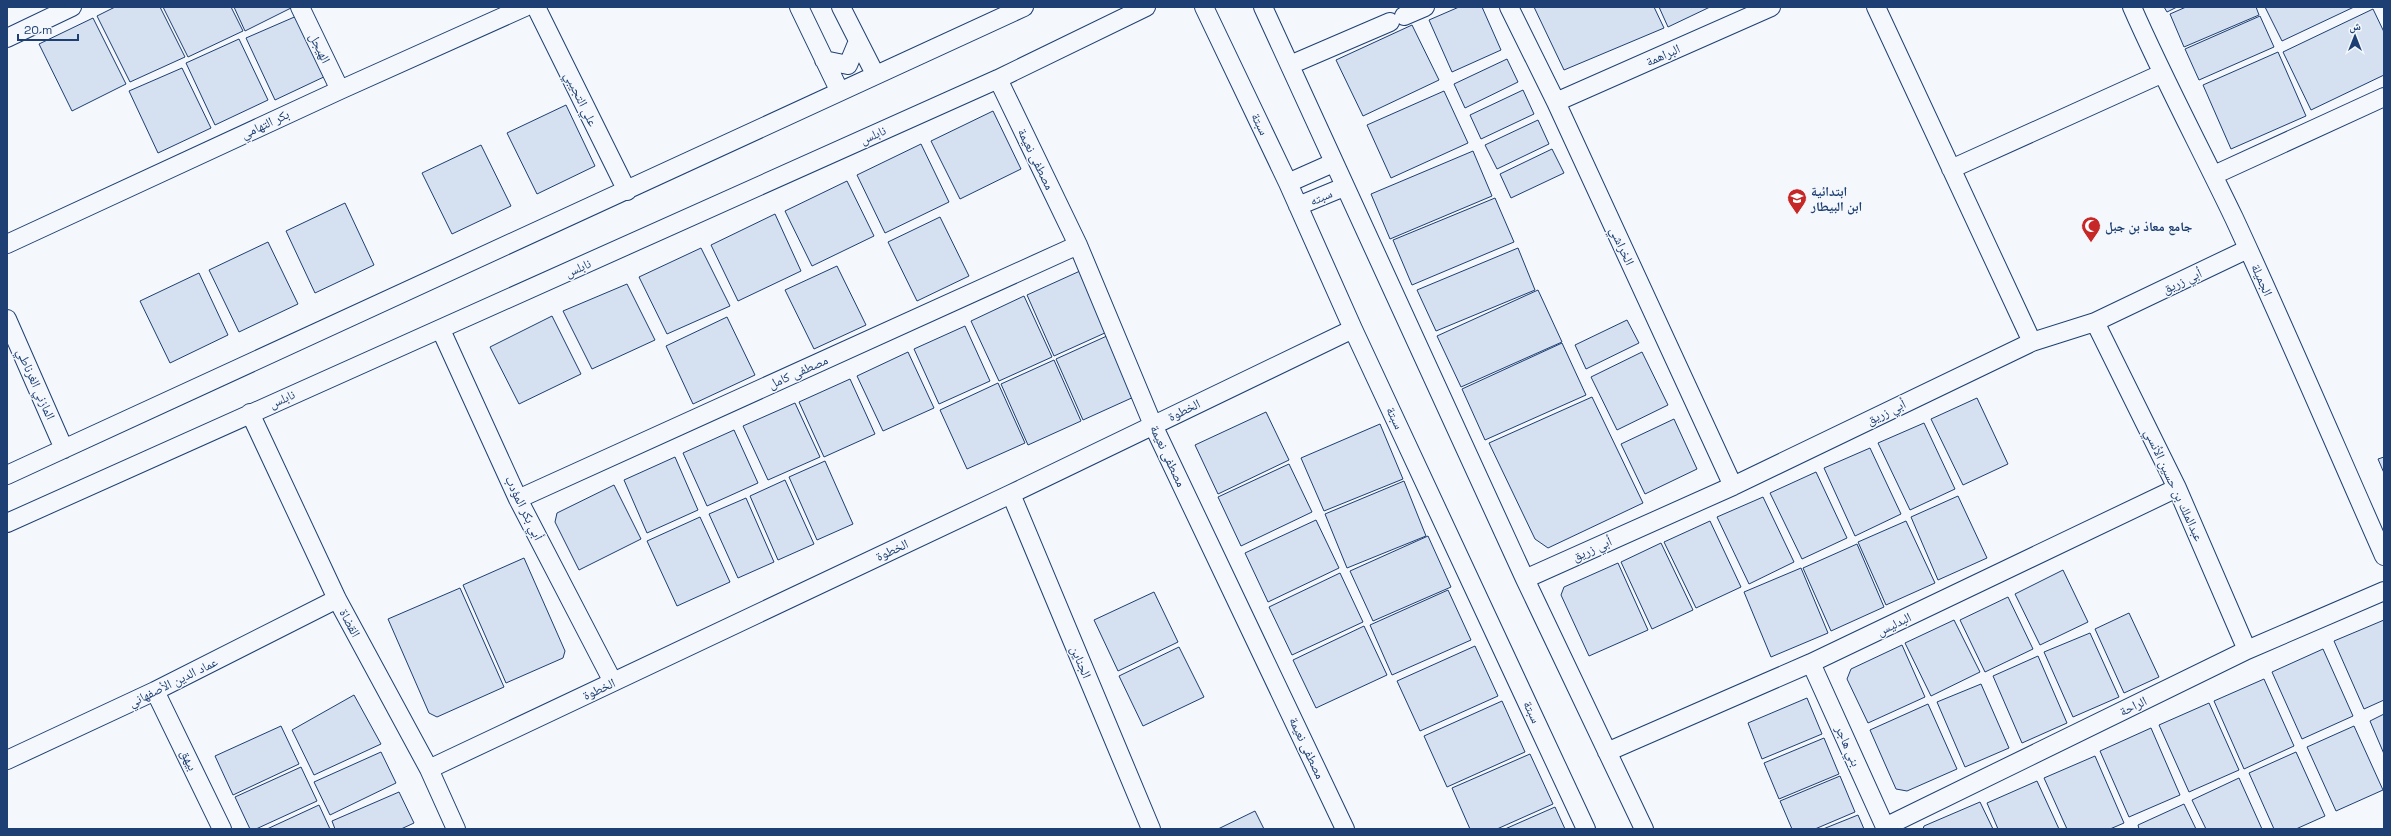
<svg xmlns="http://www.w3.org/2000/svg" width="2391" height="836" font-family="'Space Grotesk','Noto Naskh Arabic',sans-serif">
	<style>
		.building { fill: #d5e0f0; stroke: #1d3f73 }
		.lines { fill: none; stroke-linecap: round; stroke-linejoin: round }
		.street-casing { stroke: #1d3f73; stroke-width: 20 }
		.street { stroke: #f4f7fb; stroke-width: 18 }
		.labels { text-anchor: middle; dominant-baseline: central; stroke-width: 3; stroke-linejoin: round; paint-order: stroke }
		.street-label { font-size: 13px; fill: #1d3f73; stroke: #f4f7fb }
		.poi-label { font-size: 13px; font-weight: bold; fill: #1d3f73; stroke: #f4f7fb; text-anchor: start }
	</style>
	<rect width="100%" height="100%" fill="#f4f7fb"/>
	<path class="building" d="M 115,7 L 160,7 L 185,57 L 130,82 L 97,16 Z
		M 163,7 L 231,7 L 243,31 L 188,57 Z
		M 234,7 L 290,7 L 291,8 L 245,31 Z
		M 1459,7 L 1482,7 L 1501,50 L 1452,72 L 1429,20 Z
		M 1534,7 L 1654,7 L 1664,28 L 1564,70 Z
		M 1659,7 L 1710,7 L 1668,27 Z
		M 2164,7 L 2177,7 L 2167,12 Z
		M 2186,7 L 2256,7 L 2259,15 L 2184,47 L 2170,14 Z
		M 2265,7 L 2354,7 L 2282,41 Z
		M 2373,9 L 2384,32 L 2384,75 L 2311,110 L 2283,52 Z
		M 299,15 L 328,75 L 275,100 L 246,38 Z
		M 2260,16 L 2274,47 L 2199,80 L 2185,49 Z
		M 93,18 L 126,84 L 72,111 L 39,44 Z
		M 1412,25 L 1439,80 L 1363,116 L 1336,60 Z
		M 239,39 L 268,100 L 215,125 L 186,63 Z
		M 2278,52 L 2306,116 L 2231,149 L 2203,85 Z
		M 1507,59 L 1518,82 L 1465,108 L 1454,84 Z
		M 182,68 L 211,128 L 158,153 L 129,91 Z
		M 1523,90 L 1534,114 L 1481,139 L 1470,115 Z
		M 1444,91 L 1468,143 L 1391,178 L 1367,125 Z
		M 566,105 L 595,166 L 537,194 L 507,133 Z
		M 993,111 L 1021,169 L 960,199 L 931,141 Z
		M 1538,120 L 1549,144 L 1497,169 L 1485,145 Z
		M 921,144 L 949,202 L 885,233 L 857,175 Z
		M 481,145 L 511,206 L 452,234 L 422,173 Z
		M 1552,149 L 1564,173 L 1511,198 L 1500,174 Z
		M 1473,151 L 1492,196 L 1390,239 L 1371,194 Z
		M 847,181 L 874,236 L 812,266 L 785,211 Z
		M 1495,198 L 1514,242 L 1412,285 L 1393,240 Z
		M 345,203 L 374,265 L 315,293 L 286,231 Z
		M 775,214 L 801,271 L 738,301 L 711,245 Z
		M 940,217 L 969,276 L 917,301 L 888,242 Z
		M 268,242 L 298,304 L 239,332 L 209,270 Z
		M 701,248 L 730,306 L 667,334 L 639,277 Z
		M 1518,248 L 1535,290 L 1436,331 L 1417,290 Z
		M 837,266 L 866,325 L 814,349 L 785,290 Z
		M 1080,271 L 1107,332 L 1054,356 L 1027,295 Z
		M 199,273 L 228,335 L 170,363 L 140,301 Z
		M 627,284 L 655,340 L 592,369 L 563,311 Z
		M 1538,290 L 1562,342 L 1461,387 L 1437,336 Z
		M 1024,296 L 1052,357 L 999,381 L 971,321 Z
		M 552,316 L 581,374 L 519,404 L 490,347 Z
		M 727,317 L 755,375 L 693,404 L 666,346 Z
		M 1627,320 L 1639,343 L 1586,369 L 1575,345 Z
		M 965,326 L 990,381 L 939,404 L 914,349 Z
		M 1109,335 L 1136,396 L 1083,420 L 1056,359 Z
		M 1562,343 L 1586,395 L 1485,440 L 1462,389 Z
		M 908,352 L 934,408 L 883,431 L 857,376 Z
		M 1642,352 L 1668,405 L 1617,430 L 1591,377 Z
		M 1054,360 L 1081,421 L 1028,445 L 1001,384 Z
		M 850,379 L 875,434 L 824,457 L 799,402 Z
		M 998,383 L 1025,443 L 967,469 L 940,410 Z
		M 1592,397 L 1643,503 L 1548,548 L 1535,539 L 1489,443 Z
		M 1977,398 L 2008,464 L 1963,485 L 1931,419 Z
		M 795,403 L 820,457 L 768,480 L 743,426 Z
		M 1266,412 L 1289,460 L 1218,494 L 1195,445 Z
		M 1674,419 L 1697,469 L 1645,494 L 1621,444 Z
		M 1924,423 L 1955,489 L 1910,510 L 1878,443 Z
		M 1380,424 L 1403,479 L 1324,511 L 1301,458 Z
		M 734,430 L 758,483 L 707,506 L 683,453 Z
		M 1870,448 L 1901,514 L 1855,536 L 1824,468 Z
		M 675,457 L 698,510 L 647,533 L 624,480 Z
		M 2384,457 L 2384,473 L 2378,459 Z
		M 825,461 L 853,524 L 817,540 L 789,477 Z
		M 1289,464 L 1312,512 L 1241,546 L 1218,497 Z
		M 1816,472 L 1847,538 L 1802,559 L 1770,493 Z
		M 785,480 L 814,544 L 778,560 L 750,496 Z
		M 1404,481 L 1426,536 L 1347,568 L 1325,514 Z
		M 614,485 L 641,539 L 579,570 L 555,522 L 557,513 Z
		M 1958,496 L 1987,558 L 1938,580 L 1911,517 Z
		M 1763,497 L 1794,562 L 1749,584 L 1717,517 Z
		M 746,498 L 774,562 L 738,578 L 709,514 Z
		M 700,517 L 730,582 L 677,606 L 647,541 Z
		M 1316,520 L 1339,568 L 1268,602 L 1245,553 Z
		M 1710,521 L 1741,587 L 1696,608 L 1664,542 Z
		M 1906,521 L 1935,583 L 1886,605 L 1858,542 Z
		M 1428,536 L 1451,587 L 1373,621 L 1350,571 Z
		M 1661,543 L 1693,610 L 1652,629 L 1621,562 Z
		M 1857,544 L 1884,607 L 1831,631 L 1803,568 Z
		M 524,558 L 565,651 L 563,658 L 506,683 L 463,585 Z
		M 1618,563 L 1648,630 L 1589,656 L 1561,595 L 1564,587 Z
		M 1801,568 L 1828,633 L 1771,657 L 1744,592 Z
		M 2063,570 L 2088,622 L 2040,645 L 2015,594 Z
		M 1340,573 L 1363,622 L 1292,655 L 1269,607 Z
		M 460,588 L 504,687 L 437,717 L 429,713 L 388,619 Z
		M 1448,590 L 1471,640 L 1392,675 L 1370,625 Z
		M 1154,592 L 1178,642 L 1118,671 L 1094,620 Z
		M 2008,597 L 2033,649 L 1985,672 L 1960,620 Z
		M 2129,613 L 2159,677 L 2124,693 L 2095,629 Z
		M 1954,620 L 1980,672 L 1931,696 L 1905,643 Z
		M 2384,620 L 2384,700 L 2364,709 L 2334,641 Z
		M 1364,626 L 1387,675 L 1316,708 L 1293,660 Z
		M 2090,633 L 2119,697 L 2073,717 L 2044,652 Z
		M 1902,645 L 1925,697 L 1868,723 L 1847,679 L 1851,669 Z
		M 1475,646 L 1498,696 L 1420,731 L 1397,681 Z
		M 1179,647 L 1204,697 L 1143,726 L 1119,676 Z
		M 2323,649 L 2353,716 L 2302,739 L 2272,672 Z
		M 2038,656 L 2067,723 L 2022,743 L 1993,676 Z
		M 2264,679 L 2294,746 L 2244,769 L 2214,701 Z
		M 1981,684 L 2009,748 L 1965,767 L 1937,702 Z
		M 354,695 L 381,744 L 314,775 L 292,730 Z
		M 1807,698 L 1822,734 L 1762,759 L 1748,723 Z
		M 1502,701 L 1525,752 L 1447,787 L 1424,736 Z
		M 2209,703 L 2239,770 L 2189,792 L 2159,725 Z
		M 1928,704 L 1957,769 L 1907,791 L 1896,789 L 1870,730 Z
		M 2384,714 L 2384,754 L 2370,721 Z
		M 281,726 L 299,764 L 233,795 L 215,756 Z
		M 2354,726 L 2383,790 L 2336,811 L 2307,747 Z
		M 2151,728 L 2180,795 L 2129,817 L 2100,751 Z
		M 1824,738 L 1839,774 L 1779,799 L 1764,763 Z
		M 381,752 L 396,783 L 330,815 L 314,782 Z
		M 2296,752 L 2325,816 L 2296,829 L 2274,829 L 2249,773 Z
		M 1530,754 L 1553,804 L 1497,829 L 1470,829 L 1452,788 Z
		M 2095,756 L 2124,823 L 2110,829 L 2067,829 L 2044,778 Z
		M 301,767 L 317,801 L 256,829 L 250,829 L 235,797 Z
		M 1840,776 L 1855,812 L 1815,829 L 1792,829 L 1780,801 Z
		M 2239,778 L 2262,829 L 2206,829 L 2192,800 Z
		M 2037,781 L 2059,829 L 1998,829 L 1987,803 Z
		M 399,792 L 414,823 L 401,829 L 335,829 L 332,821 Z
		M 1980,802 L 1993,829 L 1923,829 L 1924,826 Z
		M 2184,804 L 2196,829 L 2139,829 L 2138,825 Z
		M 319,805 L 330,829 L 267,829 Z
		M 1555,807 L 1565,829 L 1505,829 Z
		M 1255,811 L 1264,829 L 1218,829 Z
		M 1858,815 L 1864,829 L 1823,829 Z"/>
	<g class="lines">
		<defs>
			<path id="street" d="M 300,7 L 340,90
				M 536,7 L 627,191
				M 799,7 L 839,90
				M 841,7 L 875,74
				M 1204,7 L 1288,183 L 1353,329 L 1586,829
				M 1263,7 L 1525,579 L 1644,829
				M 1509,7 L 1556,102 L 1733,486
				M 1876,7 L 2032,342
				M 2132,7 C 2163,78 2200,147 2234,218 C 2286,330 2334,443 2384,556
				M 1404,16 L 1425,7
				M 7,38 L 72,7
				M 824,60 L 848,65 L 858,41
				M 1290,65 L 1390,22
				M 998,79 L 1078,245 L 1153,425 L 1345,829
				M 1556,102 L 1771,7
				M 1951,169 L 2161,74
				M 2214,175 L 2384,97
				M 1288,183 L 1333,163
				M 1298,206 L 1344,187
				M 7,244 L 340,90 L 525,7
				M 7,319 L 64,449
				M 2095,322 L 2177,488 L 2247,650
				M 441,330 L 518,499 L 613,682
				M 250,413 L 337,599 L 429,769 L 456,829
				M 7,475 L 1024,7
				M 1011,494 L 1151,829
				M 518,499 L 1078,245
				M 7,523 L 998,79 L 1146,7
				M 1525,579 L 1733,486 L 2032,342 L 2095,322 L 2248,249
				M 1811,663 L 1886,829
				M 155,691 L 222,829
				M 1607,752 L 1811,663 L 2177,488
				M 7,760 L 155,691 L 337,599
				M 429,769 L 1011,494 L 1353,329
				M 1885,827 L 2247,650 L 2384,591"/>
		</defs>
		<use href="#street" class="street-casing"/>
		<use href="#street" class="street"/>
	</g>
	<defs>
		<symbol id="school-pin" viewBox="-11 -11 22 30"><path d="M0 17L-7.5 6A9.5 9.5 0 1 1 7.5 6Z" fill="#c62828" stroke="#f4f7fb"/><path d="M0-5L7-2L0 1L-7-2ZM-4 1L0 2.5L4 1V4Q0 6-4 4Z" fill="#fff"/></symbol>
		<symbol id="mosque-pin" viewBox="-11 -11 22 30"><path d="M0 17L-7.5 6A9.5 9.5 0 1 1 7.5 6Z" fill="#c62828" stroke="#f4f7fb"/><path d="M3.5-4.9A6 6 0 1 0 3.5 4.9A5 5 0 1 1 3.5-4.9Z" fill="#fff"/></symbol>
	</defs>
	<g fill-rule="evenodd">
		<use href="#school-pin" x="1786" y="187" width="22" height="30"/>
		<use href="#mosque-pin" x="2080" y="215" width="22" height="30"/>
	</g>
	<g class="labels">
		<g class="street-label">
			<text transform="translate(320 48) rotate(64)">الهيجل</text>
			<text transform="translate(1663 55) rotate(-24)">البراهمة</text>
			<text transform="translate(581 99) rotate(64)">علي التجيبي</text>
			<text transform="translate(265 124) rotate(-25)">بكر التهامي</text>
			<text transform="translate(1260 124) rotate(64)">سبتة</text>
			<text transform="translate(873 135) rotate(-24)">نابلس</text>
			<text transform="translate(1036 159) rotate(64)">مصطفى نعيمة</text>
			<text transform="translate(1321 197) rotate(-24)">سبته</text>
			<text transform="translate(1622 246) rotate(65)">الخراشي</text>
			<text transform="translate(578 268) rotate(-24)">نابلس</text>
			<text transform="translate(2262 280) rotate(66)">الجميلة</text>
			<text transform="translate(2182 281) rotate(-25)">أبي زريق</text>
			<text transform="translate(798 372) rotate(-24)">مصطفى كامل</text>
			<text transform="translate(36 384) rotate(66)">المازني الغرناطي</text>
			<text transform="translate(282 399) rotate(-24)">نابلس</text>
			<text transform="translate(1184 410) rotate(-26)">الخطوة</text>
			<text transform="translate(1886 412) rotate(-26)">أبي زريق</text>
			<text transform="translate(1395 418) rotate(65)">سبتة</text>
			<text transform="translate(1168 456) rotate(65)">مصطفى نعيمة</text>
			<text transform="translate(2174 485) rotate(65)">عبدالملك بن حسين الأنسي</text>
			<text transform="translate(524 508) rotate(64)">أبي بكر المؤدب</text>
			<text transform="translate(1592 549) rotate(-24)">أبي زريق</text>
			<text transform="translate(892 550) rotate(-25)">الخطوة</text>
			<text transform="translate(350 623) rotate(62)">القضاة</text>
			<text transform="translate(1894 624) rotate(-26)">البدليس</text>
			<text transform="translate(1081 662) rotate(67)">الجناين</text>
			<text transform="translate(173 682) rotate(-26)">عماد الدين الأصفهاني</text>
			<text transform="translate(599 689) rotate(-25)">الخطوة</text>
			<text transform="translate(2133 706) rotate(-26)">الراحة</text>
			<text transform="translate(1532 712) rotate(65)">سبتة</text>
			<text transform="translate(1848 746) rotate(66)">بني هاجر</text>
			<text transform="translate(1307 748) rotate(65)">مصطفى نعيمة</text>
			<text transform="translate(189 760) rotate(64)">بيهق</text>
		</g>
		<g class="poi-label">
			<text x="1811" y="191">ابتدائية<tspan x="1811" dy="15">ابن البيطار</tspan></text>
			<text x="2105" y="226">جامع معاذ بن جبل</text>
		</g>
	</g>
	<rect width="2391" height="836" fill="none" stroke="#1d3f73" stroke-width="16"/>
	<g transform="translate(2355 36)" stroke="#f4f7fb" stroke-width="3" paint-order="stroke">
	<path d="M0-3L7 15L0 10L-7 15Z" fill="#1d3f73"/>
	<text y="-6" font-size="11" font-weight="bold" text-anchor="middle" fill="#1d3f73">ش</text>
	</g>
	<path d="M18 34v6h60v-6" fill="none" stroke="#1d3f73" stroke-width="2"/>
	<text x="24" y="34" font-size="12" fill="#1d3f73" stroke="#f4f7fb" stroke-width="3" paint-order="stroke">20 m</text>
</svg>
